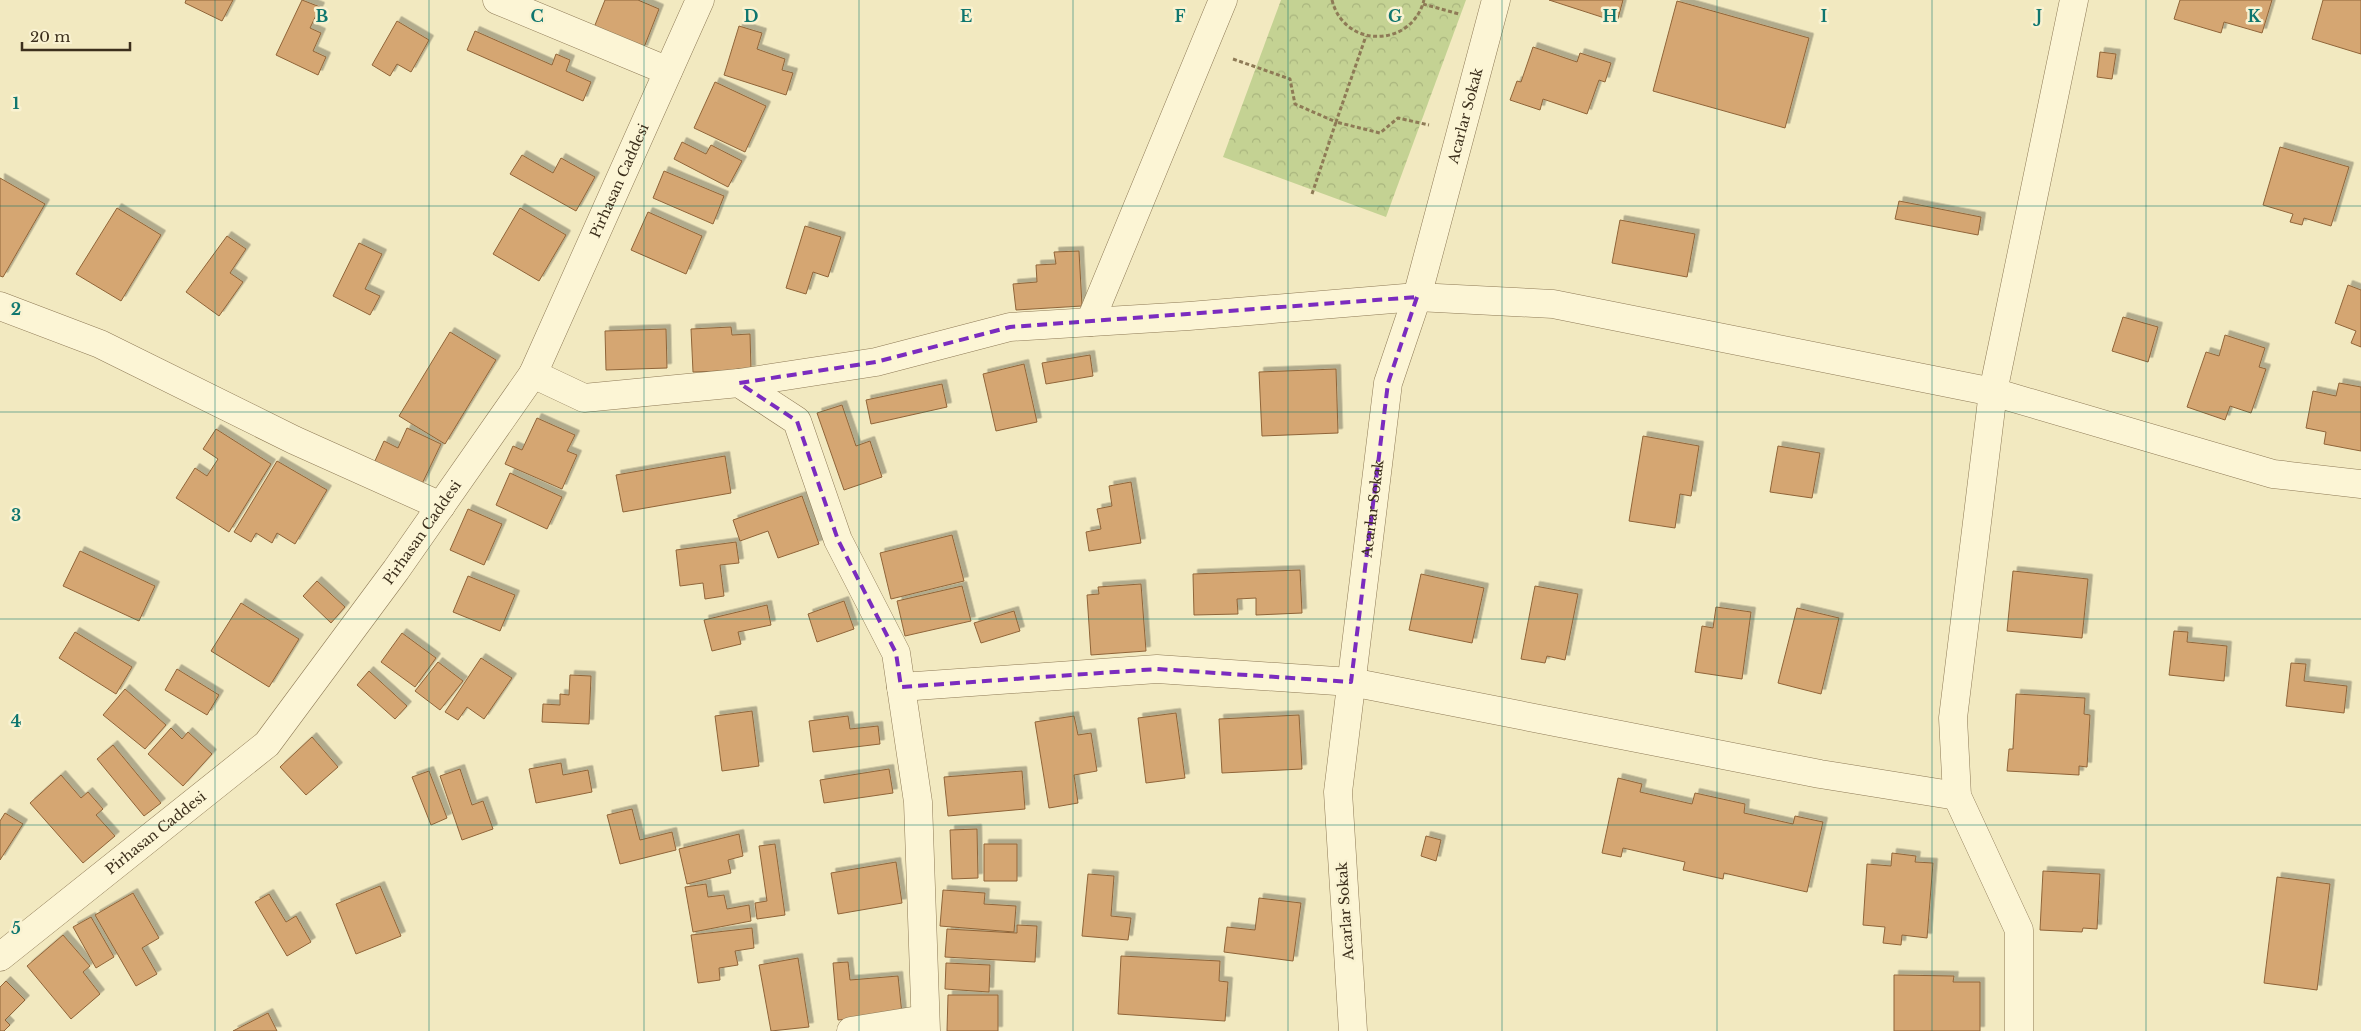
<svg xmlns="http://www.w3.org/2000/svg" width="2361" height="1031" font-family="'Libre Baskerville',serif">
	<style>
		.park { fill: url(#park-crowns) }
		.building { fill: #d5a672; stroke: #906539; filter: url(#shadow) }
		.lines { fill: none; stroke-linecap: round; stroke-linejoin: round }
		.minor-casing { stroke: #8e7a56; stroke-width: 29 }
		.tertiary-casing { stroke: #8e7a56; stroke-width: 29 }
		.path { stroke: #8e7a56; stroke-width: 3; stroke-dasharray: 4 2.5; stroke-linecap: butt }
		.minor { stroke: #fcf5d5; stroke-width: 28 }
		.tertiary { stroke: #fcf5d5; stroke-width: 28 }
		.marked { fill: none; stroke: #7b2cbf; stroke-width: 4; stroke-dasharray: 10 6; stroke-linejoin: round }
		.grid { fill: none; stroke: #0f766e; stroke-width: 1; stroke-opacity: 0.55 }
		.labels { text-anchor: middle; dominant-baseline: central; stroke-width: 5; stroke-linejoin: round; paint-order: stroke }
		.street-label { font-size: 14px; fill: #3c2f1c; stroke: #f9f2d1 }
		.grid-label { font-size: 16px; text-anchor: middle; font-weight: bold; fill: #0f766e; stroke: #f9f2d1; stroke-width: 5; stroke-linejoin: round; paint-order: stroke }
	</style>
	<defs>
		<pattern id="park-crowns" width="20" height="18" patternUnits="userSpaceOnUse" patternTransform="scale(1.25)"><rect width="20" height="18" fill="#c4d293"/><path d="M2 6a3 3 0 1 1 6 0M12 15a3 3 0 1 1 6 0" fill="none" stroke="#a9b57e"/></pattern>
		<filter id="shadow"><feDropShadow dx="4.5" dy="-4.5" stdDeviation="0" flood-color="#0004"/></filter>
	</defs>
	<rect width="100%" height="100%" fill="#f2e9c0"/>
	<path class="park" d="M 1281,0 L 1466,0 L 1386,217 L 1223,157 Z"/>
	<path class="building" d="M 186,0 L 233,0 L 222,21 L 185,3 Z
		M 302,0 L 320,7 L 310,28 L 321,33 L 313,51 L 326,57 L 318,75 L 276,55 Z
		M 605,0 L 638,0 L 659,9 L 643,50 L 593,30 Z
		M 1549,0 L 1623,0 L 1617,22 Z
		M 2180,0 L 2272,0 L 2262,33 L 2224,22 L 2221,33 L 2174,19 Z
		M 2323,0 L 2361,0 L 2361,54 L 2312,39 Z
		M 1677,1 L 1809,38 L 1785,128 L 1653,91 Z
		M 397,21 L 429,40 L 411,72 L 397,64 L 390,76 L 372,65 Z
		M 739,26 L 762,33 L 757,49 L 785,59 L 782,70 L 793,73 L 786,95 L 724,75 Z
		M 475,31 L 552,65 L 556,54 L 570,60 L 566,71 L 591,82 L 583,101 L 467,50 Z
		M 1533,47 L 1577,62 L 1580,53 L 1611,63 L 1605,82 L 1599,80 L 1587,114 L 1543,99 L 1540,110 L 1510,100 L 1517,81 L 1521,82 Z
		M 2100,52 L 2116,54 L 2112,79 L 2097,77 Z
		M 715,82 L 766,106 L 745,152 L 694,128 Z
		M 682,142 L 706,154 L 711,145 L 742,161 L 728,187 L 674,159 Z
		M 2280,147 L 2349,167 L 2331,226 L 2304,218 L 2302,225 L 2290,222 L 2293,214 L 2263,205 Z
		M 522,155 L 553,173 L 561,158 L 595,177 L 576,211 L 510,174 Z
		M 664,171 L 724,196 L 713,224 L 653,198 Z
		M 0,178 L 45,204 L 3,277 L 0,276 Z
		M 1899,201 L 1981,217 L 1978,235 L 1895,219 Z
		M 117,208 L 161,235 L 121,301 L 76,274 Z
		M 520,208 L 566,235 L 539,281 L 493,254 Z
		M 648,212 L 702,236 L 686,274 L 631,250 Z
		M 1620,220 L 1695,234 L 1687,277 L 1612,263 Z
		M 805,226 L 841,237 L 828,277 L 813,272 L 806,294 L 786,288 Z
		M 227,236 L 246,249 L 230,273 L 243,282 L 219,316 L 186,292 Z
		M 359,243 L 382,254 L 365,289 L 380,296 L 370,315 L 333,296 Z
		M 1079,251 L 1082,306 L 1016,310 L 1013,284 L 1037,282 L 1036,265 L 1056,264 L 1054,252 Z
		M 2348,285 L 2361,290 L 2361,347 L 2351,343 L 2356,331 L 2335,323 Z
		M 2123,317 L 2158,327 L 2148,362 L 2112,351 Z
		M 731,327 L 732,335 L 750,334 L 751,370 L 693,372 L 691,329 Z
		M 666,329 L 667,368 L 606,370 L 605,331 Z
		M 450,332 L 496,360 L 445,444 L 399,416 Z
		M 2225,335 L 2265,348 L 2259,367 L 2266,369 L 2251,413 L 2230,406 L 2225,420 L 2187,407 L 2206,352 L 2219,356 Z
		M 1090,355 L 1093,376 L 1046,384 L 1042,363 Z
		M 1024,364 L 1037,422 L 996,431 L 983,374 Z
		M 1336,369 L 1338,433 L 1262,436 L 1259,372 Z
		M 2339,383 L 2361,387 L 2361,451 L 2324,444 L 2326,432 L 2306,428 L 2313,391 L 2336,396 Z
		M 942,384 L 947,407 L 871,424 L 866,400 Z
		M 842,405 L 856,446 L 870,441 L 882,477 L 844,490 L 817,413 Z
		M 537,418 L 575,435 L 567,451 L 577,455 L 562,489 L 505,464 L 513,446 L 522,450 Z
		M 407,428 L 441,444 L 421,486 L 374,463 L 384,441 L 398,448 Z
		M 216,429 L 271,464 L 229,532 L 176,498 L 195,468 L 207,476 L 218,459 L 203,449 Z
		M 1643,436 L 1699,446 L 1691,496 L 1680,494 L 1675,528 L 1629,521 Z
		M 1778,446 L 1820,453 L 1812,498 L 1770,492 Z
		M 725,456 L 731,493 L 623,512 L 616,475 Z
		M 277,461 L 327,490 L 295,544 L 277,533 L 272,543 L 256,533 L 251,542 L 234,532 Z
		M 510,473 L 562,497 L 547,529 L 496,505 Z
		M 1131,482 L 1141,543 L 1089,551 L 1086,532 L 1101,529 L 1097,509 L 1112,506 L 1109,486 Z
		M 802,496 L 819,544 L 778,558 L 768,531 L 740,541 L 733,520 Z
		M 468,509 L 502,524 L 484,565 L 450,550 Z
		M 952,535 L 964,581 L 891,599 L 880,553 Z
		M 736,542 L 739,563 L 720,565 L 724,596 L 705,599 L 703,583 L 680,586 L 676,550 Z
		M 80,551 L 155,586 L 139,621 L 63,586 Z
		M 1300,570 L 1302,613 L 1256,615 L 1256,598 L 1237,599 L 1238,614 L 1194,615 L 1193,574 Z
		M 2013,571 L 2088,579 L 2082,638 L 2007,631 Z
		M 1421,574 L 1484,588 L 1472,643 L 1409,630 Z
		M 468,576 L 515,595 L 500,631 L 453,612 Z
		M 317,581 L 345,607 L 331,623 L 303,596 Z
		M 1141,584 L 1146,651 L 1091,655 L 1087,595 L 1099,594 L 1098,587 Z
		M 962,586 L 971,621 L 905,636 L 897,601 Z
		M 1535,586 L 1578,594 L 1565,660 L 1547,656 L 1545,663 L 1521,659 Z
		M 844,601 L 854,629 L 817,642 L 808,614 Z
		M 241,603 L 299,639 L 269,687 L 211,651 Z
		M 767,605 L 771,625 L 738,632 L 741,644 L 712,651 L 704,620 Z
		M 1716,607 L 1751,612 L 1742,679 L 1695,672 L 1702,626 L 1713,628 Z
		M 1797,608 L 1839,618 L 1821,694 L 1778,683 Z
		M 1014,611 L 1020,631 L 981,643 L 974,623 Z
		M 2174,631 L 2188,632 L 2187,642 L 2227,646 L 2224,681 L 2169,675 Z
		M 75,632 L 132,667 L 116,694 L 59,658 Z
		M 402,633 L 436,658 L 415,687 L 381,662 Z
		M 481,658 L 512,678 L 484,719 L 467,707 L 458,720 L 445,712 Z
		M 438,662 L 463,681 L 440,710 L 415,691 Z
		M 2291,663 L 2306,664 L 2304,681 L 2347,686 L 2344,713 L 2286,706 Z
		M 177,669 L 219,695 L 207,715 L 165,690 Z
		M 369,671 L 407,706 L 395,719 L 357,685 Z
		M 570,675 L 591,676 L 589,724 L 542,722 L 543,704 L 560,705 L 560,694 L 569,695 Z
		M 125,689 L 166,725 L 145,749 L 103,715 Z
		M 2016,694 L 2085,698 L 2084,714 L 2090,715 L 2087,767 L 2079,766 L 2079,775 L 2007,771 L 2009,749 L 2013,749 Z
		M 752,711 L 759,766 L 722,771 L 715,716 Z
		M 1176,713 L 1185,778 L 1146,783 L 1138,718 Z
		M 1299,715 L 1302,769 L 1222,773 L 1219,719 Z
		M 848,716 L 850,729 L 878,726 L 880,744 L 813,752 L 809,721 Z
		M 1074,716 L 1078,735 L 1091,733 L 1097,771 L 1074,775 L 1078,803 L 1049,808 L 1035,722 Z
		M 171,728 L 182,739 L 188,732 L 212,754 L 183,786 L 148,754 Z
		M 312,737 L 338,767 L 306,795 L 280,767 Z
		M 113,745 L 161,803 L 144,816 L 97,759 Z
		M 561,763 L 563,775 L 588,770 L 592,792 L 536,803 L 529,769 Z
		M 460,769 L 472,805 L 483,801 L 493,829 L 462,840 L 440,776 Z
		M 889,769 L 893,793 L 824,803 L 820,780 Z
		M 429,771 L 447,818 L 431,825 L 412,777 Z
		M 1022,771 L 1025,809 L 948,816 L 944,777 Z
		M 61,775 L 81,798 L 88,792 L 103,809 L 96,815 L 115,836 L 83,863 L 30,803 Z
		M 1618,778 L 1642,784 L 1640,792 L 1692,804 L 1695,793 L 1745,804 L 1744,813 L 1793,824 L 1795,816 L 1823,822 L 1807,892 L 1724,873 L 1723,879 L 1683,870 L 1685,862 L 1623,848 L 1621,857 L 1602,853 Z
		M 632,809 L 640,840 L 672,832 L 676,850 L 620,864 L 607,815 Z
		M 5,813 L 23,824 L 0,860 L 0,821 Z
		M 977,829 L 978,878 L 952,879 L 950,830 Z
		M 739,834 L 743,856 L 728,860 L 731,873 L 687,884 L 679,849 Z
		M 1426,836 L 1441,840 L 1436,861 L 1421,856 Z
		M 775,844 L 785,915 L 757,919 L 755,903 L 767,901 L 759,846 Z
		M 984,844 L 1017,844 L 1017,881 L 984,881 Z
		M 1892,853 L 1916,856 L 1915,862 L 1933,863 L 1927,938 L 1902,935 L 1901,945 L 1883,943 L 1885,927 L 1863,925 L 1867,864 L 1891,866 Z
		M 896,862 L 902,903 L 838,914 L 831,873 Z
		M 2043,871 L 2100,874 L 2097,929 L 2083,928 L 2082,932 L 2040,930 Z
		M 1088,874 L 1114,876 L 1111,916 L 1131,918 L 1128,940 L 1082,936 Z
		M 2277,877 L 2330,884 L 2317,990 L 2264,983 Z
		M 706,884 L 708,897 L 724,895 L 727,909 L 749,905 L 751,921 L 693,932 L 685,887 Z
		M 380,886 L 401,936 L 356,954 L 336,904 Z
		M 943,890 L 985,893 L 984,904 L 1016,906 L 1014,932 L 940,926 Z
		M 133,893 L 159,938 L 142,948 L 157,974 L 136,986 L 95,915 Z
		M 269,894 L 286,922 L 296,916 L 311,942 L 287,956 L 255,902 Z
		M 1259,898 L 1301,903 L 1293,961 L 1224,952 L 1227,927 L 1255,930 Z
		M 91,917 L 114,957 L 96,968 L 73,927 Z
		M 1017,925 L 1037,926 L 1035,962 L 945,957 L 947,929 L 1017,933 Z
		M 752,928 L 754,948 L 735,951 L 738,965 L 719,968 L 720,980 L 698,983 L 691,935 Z
		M 63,935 L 90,966 L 83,972 L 100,994 L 71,1019 L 27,966 Z
		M 1121,956 L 1220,961 L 1219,981 L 1228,982 L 1225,1021 L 1118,1014 Z
		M 798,958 L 809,1027 L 771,1031 L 759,965 Z
		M 848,962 L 850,980 L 898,976 L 902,1014 L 838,1020 L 833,963 Z
		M 946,963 L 990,965 L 989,992 L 945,989 Z
		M 1894,975 L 1954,976 L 1953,982 L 1980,982 L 1980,1031 L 1894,1031 Z
		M 6,981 L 25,1000 L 5,1020 L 10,1025 L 4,1031 L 0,1031 L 0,987 Z
		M 948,995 L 998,995 L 998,1031 L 947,1031 Z
		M 268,1013 L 277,1031 L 233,1031 Z"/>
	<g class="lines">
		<defs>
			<g id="minor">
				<path d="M 497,0 L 668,71"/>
				<path d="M 0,306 L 100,344 L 294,440 L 441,506"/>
				<path d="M 1090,322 L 1223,0"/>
				<path d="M 533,374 L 584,398 L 739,383 L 797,421 L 838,540 L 896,653 L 918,802 L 926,1031"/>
				<path d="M 739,383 L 876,362 L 1010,327 L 1189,316 L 1417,297 L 1553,304 L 1993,392 L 2273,474 L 2361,484"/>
				<path d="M 901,687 L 1157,669 L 1351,682 L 1820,774 L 1957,796"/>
				<path d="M 851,1031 L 925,1019"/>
				<path id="s1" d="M 1353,1031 L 1338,792 L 1388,383 L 1417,297 L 1496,0"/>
				<path d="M 2019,1031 L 2019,930 L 1957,796 L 1953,718 L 1993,392 L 2074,0"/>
			</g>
			<g id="tertiary">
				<path id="s2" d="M 0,957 L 267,744 L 396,570 L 533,374 L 700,0"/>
			</g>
		</defs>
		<use href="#minor" class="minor-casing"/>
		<use href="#tertiary" class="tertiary-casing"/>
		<path class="path" d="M 1332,0 C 1344,49 1412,48 1424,0
			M 1423,4 L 1459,14
			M 1233,59 L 1290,79 L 1295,104 L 1336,122 L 1366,36
			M 1312,194 L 1336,122 L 1380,133 L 1398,118 L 1429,125"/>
		<use href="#minor" class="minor"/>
		<use href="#tertiary" class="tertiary"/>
	</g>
	<path class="marked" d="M 1417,297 L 1388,383 L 1351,682 L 1157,669 L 901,687 L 896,653 L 838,540 L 797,421 L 739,383 L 876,362 L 1010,327 Z"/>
	<path class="grid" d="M 215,0 L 215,1031M 429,0 L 429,1031M 644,0 L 644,1031M 859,0 L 859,1031M 1073,0 L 1073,1031M 1288,0 L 1288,1031M 1502,0 L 1502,1031M 1717,0 L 1717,1031M 1932,0 L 1932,1031M 2146,0 L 2146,1031M 0,206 L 2361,206M 0,412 L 2361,412M 0,619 L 2361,619M 0,825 L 2361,825"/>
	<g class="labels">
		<g class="street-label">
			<text stroke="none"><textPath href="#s1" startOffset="930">Acarlar Sokak</textPath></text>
			<text stroke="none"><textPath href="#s2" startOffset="1009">Pirhasan Caddesi</textPath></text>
			<text stroke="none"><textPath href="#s1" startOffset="525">Acarlar Sokak</textPath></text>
			<text stroke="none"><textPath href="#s2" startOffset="604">Pirhasan Caddesi</textPath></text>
			<text stroke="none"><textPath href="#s2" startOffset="199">Pirhasan Caddesi</textPath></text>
			<text transform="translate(1345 911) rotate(-94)">Acarlar Sokak</text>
		</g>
	</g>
	<g class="grid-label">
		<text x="322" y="22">B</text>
		<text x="537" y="22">C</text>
		<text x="751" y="22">D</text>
		<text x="966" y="22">E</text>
		<text x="1180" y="22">F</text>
		<text x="1395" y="22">G</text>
		<text x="1610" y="22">H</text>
		<text x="1824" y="22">I</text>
		<text x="2039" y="22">J</text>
		<text x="2254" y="22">K</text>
		<text x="16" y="109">1</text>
		<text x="16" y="315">2</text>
		<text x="16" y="521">3</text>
		<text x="16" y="727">4</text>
		<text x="16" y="934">5</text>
	</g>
	<path d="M22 42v8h108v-8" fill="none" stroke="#3c2f1c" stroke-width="2.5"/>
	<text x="30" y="42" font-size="15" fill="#3c2f1c" stroke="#f9f2d1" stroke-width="4" paint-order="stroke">20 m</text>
</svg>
